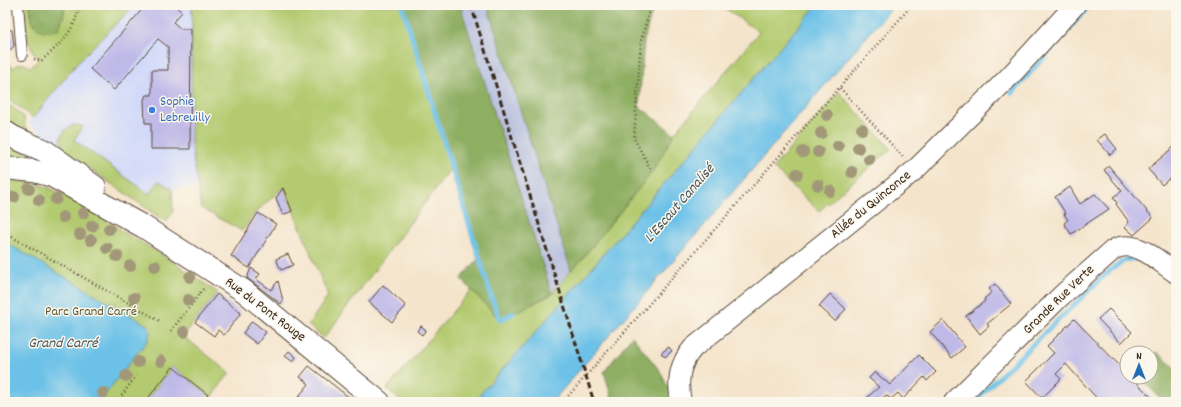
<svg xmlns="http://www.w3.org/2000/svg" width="1181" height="407" font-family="Dekko,sans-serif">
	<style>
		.built { fill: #d1d9f9 }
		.industrial { fill: #bbc3de }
		.green { fill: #b3ca6f; stroke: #777a46 }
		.forest { fill: #8eae62; stroke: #646c40 }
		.water { fill: #6cc1e8; stroke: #547683 }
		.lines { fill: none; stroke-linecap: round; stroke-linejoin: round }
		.stream { stroke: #6cc1e8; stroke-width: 5 }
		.building { fill: #bfb9e8 }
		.lane-casing { stroke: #574638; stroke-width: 12 }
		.street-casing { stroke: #574638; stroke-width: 22 }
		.secondary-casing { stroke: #574638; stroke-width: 24 }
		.path { stroke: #574638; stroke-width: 2.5; stroke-dasharray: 1 3; stroke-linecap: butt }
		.lane { stroke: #fff; stroke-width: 10 }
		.street { stroke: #fff; stroke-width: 20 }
		.secondary { stroke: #fff; stroke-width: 22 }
		.rail { stroke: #3b2a1e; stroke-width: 3; stroke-dasharray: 6 3; stroke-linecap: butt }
		.tree { fill: #a29879 }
		.shop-dot { fill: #3f7fe0; stroke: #fbf7ec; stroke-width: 1.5 }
		.labels { text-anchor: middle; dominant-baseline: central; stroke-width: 3; stroke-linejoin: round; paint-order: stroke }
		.shop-label { font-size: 14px; fill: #366cbe; stroke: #fbf7ec; text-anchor: start }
		.street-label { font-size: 14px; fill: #3b2a1e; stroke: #fbf7ec }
		.park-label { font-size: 14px; fill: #5f5a36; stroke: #fbf7ec }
		.water-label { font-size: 15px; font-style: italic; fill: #4a575b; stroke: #fbf7ec }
	</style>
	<rect width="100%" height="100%" fill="#fbf7ec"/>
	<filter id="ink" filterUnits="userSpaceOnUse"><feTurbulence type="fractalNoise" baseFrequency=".025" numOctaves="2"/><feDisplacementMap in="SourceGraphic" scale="8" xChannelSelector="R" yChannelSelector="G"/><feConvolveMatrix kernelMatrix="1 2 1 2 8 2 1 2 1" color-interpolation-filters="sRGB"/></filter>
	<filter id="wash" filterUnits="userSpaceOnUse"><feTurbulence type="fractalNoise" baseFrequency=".012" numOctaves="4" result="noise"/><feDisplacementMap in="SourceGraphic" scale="16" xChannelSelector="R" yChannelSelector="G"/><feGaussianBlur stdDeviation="0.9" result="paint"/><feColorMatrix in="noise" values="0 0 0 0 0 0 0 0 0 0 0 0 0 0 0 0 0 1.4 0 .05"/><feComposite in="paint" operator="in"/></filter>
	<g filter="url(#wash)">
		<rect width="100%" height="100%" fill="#f4e4cb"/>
		<path class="built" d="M 135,5 L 192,5 L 191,142 L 198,187 L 172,189 L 173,212 L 103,179 L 37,131 L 29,123 L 79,61 Z"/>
		<path class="industrial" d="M 460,5 L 487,5 L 571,270 L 552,294 Z"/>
		<path class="green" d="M 24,5 L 30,5 L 32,24 L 63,18 L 65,5 L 113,5 L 124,8 L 127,5 L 135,5 L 79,61 L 33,118 L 5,96 L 5,61 L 14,68 C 19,61 25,64 31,67 L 39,59 C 24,45 26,24 24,5 Z
			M 192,5 L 402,5 L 451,168 L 324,338 L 308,325 L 328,296 L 284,187 L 257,211 L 242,231 L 201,208 L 191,142 Z
			M 728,5 L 817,5 C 702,137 591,273 473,402 L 402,402 L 387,389 L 472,289 L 500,320 L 552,294 L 571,270 L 577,265 L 652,172 L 674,134 L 759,32 L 726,9 Z
			M 839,92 L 891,149 L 819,211 L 773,168 Z
			M 5,101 L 24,117 L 25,127 L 42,141 L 5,125 Z
			M 73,125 L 83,126 L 74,140 L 149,194 L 159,181 L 172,189 L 173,212 L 166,222 L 63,150 L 60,139 L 64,131 Z
			M 5,142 L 44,162 L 5,159 Z
			M 5,181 C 56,176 105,224 147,246 C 171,259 195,277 218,293 L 183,336 L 230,373 L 211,397 L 173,367 L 145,402 L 5,402 Z"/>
		<path class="forest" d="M 30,5 L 65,5 L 63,18 L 58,30 C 34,34 33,27 30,5 Z
			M 402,5 L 460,5 L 552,294 L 500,320 L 461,279 L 479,258 Z
			M 487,5 L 654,5 L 644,40 L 639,106 L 674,134 L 652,172 L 577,265 L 571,270 Z
			M 632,336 L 660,371 L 675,402 L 613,402 L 604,372 Z
			M 1157,352 L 1176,369 L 1176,402 L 1164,402 L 1139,377 L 1151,377 L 1151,356 Z"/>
		<path class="water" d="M 817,5 L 894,5 L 552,402 L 473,402 C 591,273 702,137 817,5 Z
			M 5,242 L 149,326 L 150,332 L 148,340 L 99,402 L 5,402 Z"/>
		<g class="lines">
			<path class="stream" d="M 402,5 L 492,299 L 500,320 L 513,313
				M 1012,93 L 1090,5
				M 1168,278 L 1176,284
				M 973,402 L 1106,274 C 1116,266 1128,254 1141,260"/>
		</g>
		<g id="blocks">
			<path class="building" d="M 146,5 L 174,5 L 182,12 L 173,22 L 181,29 L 191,29 L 190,149 L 151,149 L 151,123 L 145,123 L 144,100 L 146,95 L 152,95 L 152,70 L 168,70 L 168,47 L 158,39 L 114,90 L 90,69 Z
				M 5,30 L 12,30 L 14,46 L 5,56 Z
				M 1105,134 L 1117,149 L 1110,155 L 1097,140 Z
				M 1176,145 L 1176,173 L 1162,185 L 1148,169 Z
				M 1109,166 L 1153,218 L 1134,235 L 1125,227 L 1129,222 L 1116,204 L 1117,203 L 1113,197 L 1122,191 L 1104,170 Z
				M 1070,187 L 1080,204 L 1095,194 L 1109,209 L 1071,234 L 1064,223 L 1068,220 L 1064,214 L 1066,214 L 1055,197 Z
				M 283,188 L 292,211 L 283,215 L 276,198 Z
				M 258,213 L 276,224 L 249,268 L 231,256 Z
				M 288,254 L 293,265 L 281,270 L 276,259 Z
				M 251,268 L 260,274 L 256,279 L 271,290 L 278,281 L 283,301 L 281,304 L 247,278 Z
				M 995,284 L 1011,304 L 987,324 L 989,326 L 980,334 L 966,316 L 985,301 L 984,299 L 992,292 L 989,289 Z
				M 383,285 L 406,306 L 392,322 L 369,302 Z
				M 217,294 L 241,313 L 224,335 L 218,330 L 214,336 L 195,322 Z
				M 830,294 L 846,309 L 835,321 L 819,306 Z
				M 1109,309 L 1132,332 L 1121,343 L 1098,319 Z
				M 1074,319 L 1127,373 L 1127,377 L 1131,377 L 1156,402 L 1100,402 L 1066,364 L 1056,374 L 1061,379 L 1042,398 L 1026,381 L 1054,353 L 1047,346 Z
				M 943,320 L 965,347 L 952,358 L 930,332 Z
				M 252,321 L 266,332 L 257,344 L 243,333 Z
				M 421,326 L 426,330 L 422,335 L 417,331 Z
				M 669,347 L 672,351 L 665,357 L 661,353 Z
				M 289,351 L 296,357 L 293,362 L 285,356 Z
				M 919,355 L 936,372 L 927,381 L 924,377 L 903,399 L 898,393 L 891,399 L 886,395 L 879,402 L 862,402 L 879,387 L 869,378 L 875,372 L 890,385 Z
				M 309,366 L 341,391 L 355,402 L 294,402 L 309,384 L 300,377 Z
				M 173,367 L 208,395 L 203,402 L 145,402 Z"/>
		</g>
	</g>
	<g filter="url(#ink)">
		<use href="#blocks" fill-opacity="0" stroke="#574638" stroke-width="1"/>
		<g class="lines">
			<defs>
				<path id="lane" d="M 18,5 L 22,55"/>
				<path id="street" d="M 681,402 C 677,381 679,364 693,348 L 915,170 L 1011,75 L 1075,5
					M 954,402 L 1062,295 L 1113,250 C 1135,237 1158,261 1176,273"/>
				<path id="secondary" d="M 5,132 L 13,137 L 45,151 L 95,187
					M 5,168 L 34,171 L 52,176 L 144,227 L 244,291 L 379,402"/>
			</defs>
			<use href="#lane" class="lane-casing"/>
			<use href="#street" class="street-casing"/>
			<use href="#secondary" class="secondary-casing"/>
			<path class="path" d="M 651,5 L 641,41 L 634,138 L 652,172
				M 34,59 L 41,61 C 59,45 76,31 79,5
				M 840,88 L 903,157
				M 5,233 L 160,321
				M 171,331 L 204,288
				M 117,402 L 136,376
				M 563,402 L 912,5"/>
			<use href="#lane" class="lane"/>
			<use href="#street" class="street"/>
			<use href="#secondary" class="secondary"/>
			<path class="rail" d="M 471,5 L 594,402"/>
		</g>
		<g class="tree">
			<circle cx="827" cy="115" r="6"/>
			<circle cx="862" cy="129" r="6"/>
			<circle cx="821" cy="133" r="6"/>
			<circle cx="838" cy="146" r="6"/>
			<circle cx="858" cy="148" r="6"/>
			<circle cx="803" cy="152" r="6"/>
			<circle cx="818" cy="152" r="6"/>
			<circle cx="869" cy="159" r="6"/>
			<circle cx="852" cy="172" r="6"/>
			<circle cx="797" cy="174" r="6"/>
			<circle cx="818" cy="185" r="6"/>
			<circle cx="29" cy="189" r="6"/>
			<circle cx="830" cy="191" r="6"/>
			<circle cx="14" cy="197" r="6"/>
			<circle cx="56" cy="199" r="6"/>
			<circle cx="39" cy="200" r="6"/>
			<circle cx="83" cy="213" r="6"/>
			<circle cx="63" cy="217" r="6"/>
			<circle cx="92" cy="226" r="6"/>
			<circle cx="109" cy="229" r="6"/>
			<circle cx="80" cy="234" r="6"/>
			<circle cx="91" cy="240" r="6"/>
			<circle cx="107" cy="248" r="6"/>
			<circle cx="117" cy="256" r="6"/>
			<circle cx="130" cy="266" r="6"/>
			<circle cx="155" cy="266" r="6"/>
			<circle cx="190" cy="277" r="6"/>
			<circle cx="134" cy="298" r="6"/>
			<circle cx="188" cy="300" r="6"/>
			<circle cx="184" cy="332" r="6"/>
			<circle cx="161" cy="361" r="6"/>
			<circle cx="138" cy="362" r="6"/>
			<circle cx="126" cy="376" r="6"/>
			<circle cx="103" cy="393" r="6"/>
		</g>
	</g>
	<circle class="shop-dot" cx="152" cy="110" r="4"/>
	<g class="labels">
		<g class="shop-label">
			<text x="160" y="102">Sophie<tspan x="160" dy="16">Lebreuilly</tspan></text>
		</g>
		<g class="street-label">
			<text transform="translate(871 205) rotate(-39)">Allée du Quinconce</text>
			<text transform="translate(1059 300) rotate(-44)">Grande Rue Verte</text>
			<text transform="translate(265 310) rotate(37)">Rue du Pont Rouge</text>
		</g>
		<g class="park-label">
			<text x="91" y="312">Parc Grand Carré</text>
		</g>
		<g class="water-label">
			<text transform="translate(680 204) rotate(-49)">L'Escaut Canalisé</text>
			<text x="63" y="344">Grand Carré</text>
		</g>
	</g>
	<rect width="1181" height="407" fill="none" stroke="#fbf7ec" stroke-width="20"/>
	<g transform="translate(1139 365)"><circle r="19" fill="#fbf7ec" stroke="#aea59a"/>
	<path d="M0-3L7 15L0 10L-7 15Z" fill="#1f6fb2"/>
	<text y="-6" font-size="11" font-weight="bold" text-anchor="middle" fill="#3b2a1e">N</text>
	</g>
</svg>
